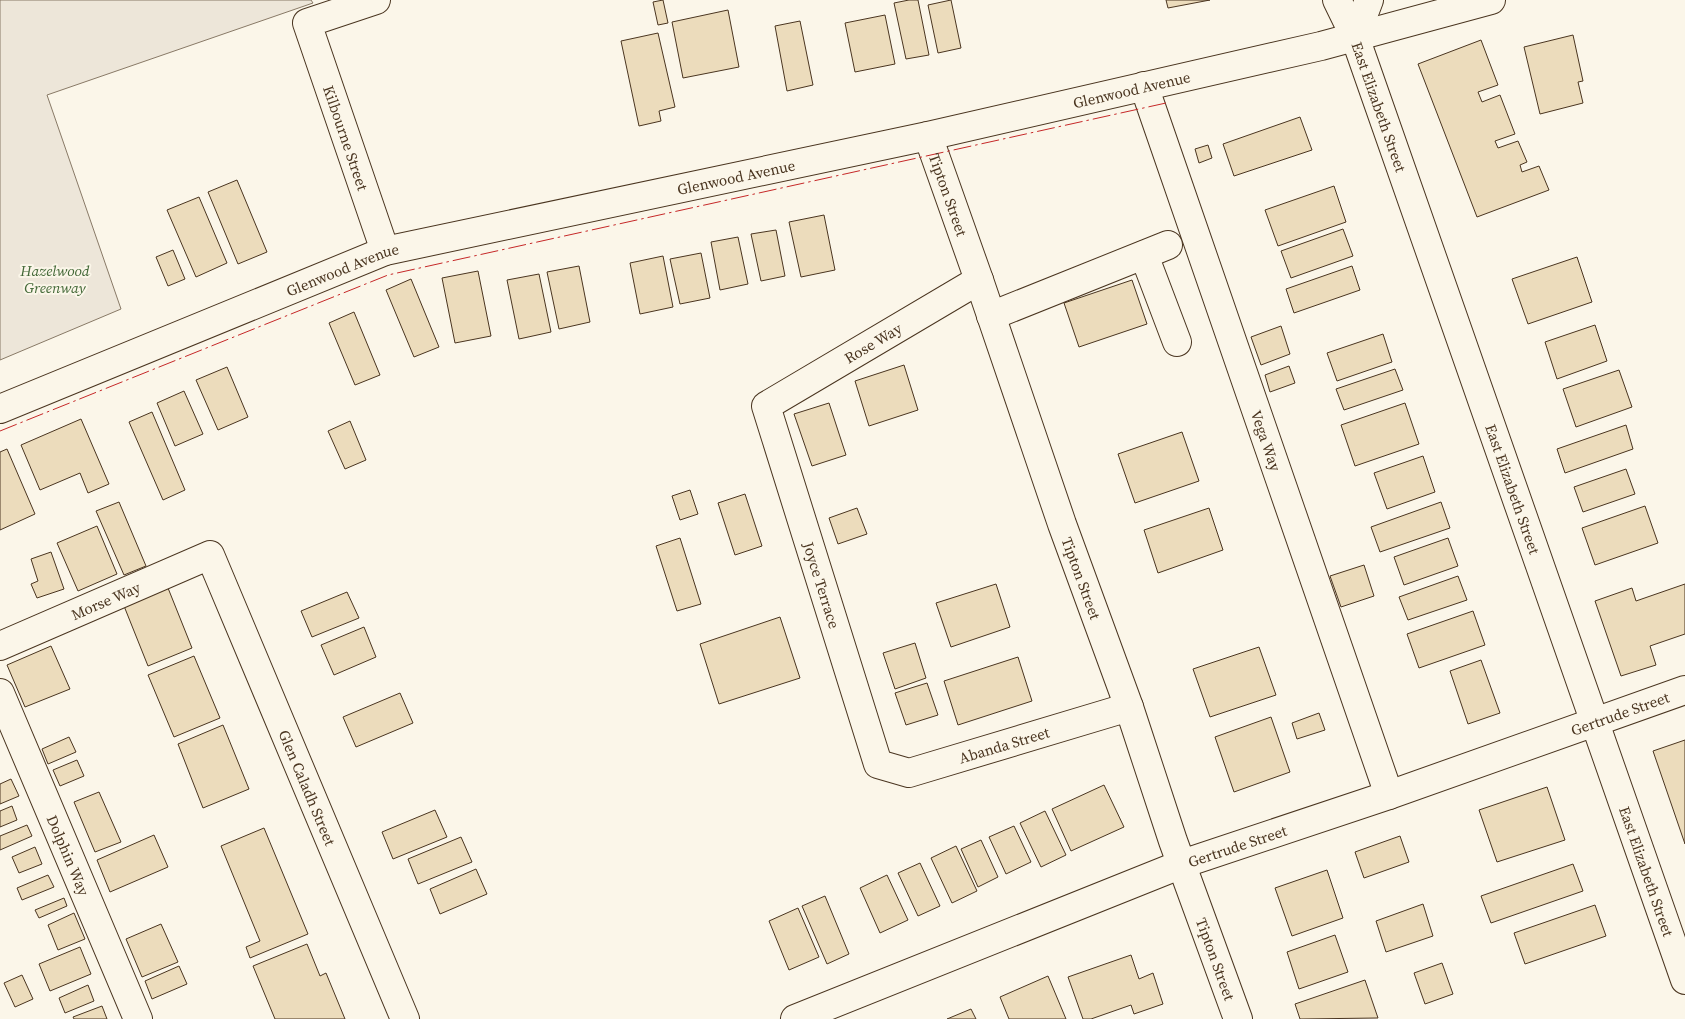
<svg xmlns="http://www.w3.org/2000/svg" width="1685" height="1019" font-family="'Source Serif 4',serif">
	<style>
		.green { fill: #ede6d9; stroke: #887966 }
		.building { fill: #ecdcbc; stroke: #4a3520 }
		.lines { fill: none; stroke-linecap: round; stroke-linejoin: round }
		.minor-casing { stroke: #4a3520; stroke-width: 30 }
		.minor { stroke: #fbf6e9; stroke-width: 28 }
		.power { stroke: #c62828; stroke-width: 1; stroke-dasharray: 18 4 2.5 4; stroke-linecap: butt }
		.labels { text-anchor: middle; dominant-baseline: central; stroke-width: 4; stroke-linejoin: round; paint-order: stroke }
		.street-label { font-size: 15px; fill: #4a3520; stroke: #fbf6e9 }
		.park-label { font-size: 15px; font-style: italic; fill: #436837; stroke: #fbf6e9 }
	</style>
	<rect width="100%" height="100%" fill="#fbf6e9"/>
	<path class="green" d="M 0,0 L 311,0 L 313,3 L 47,95 L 121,309 L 0,360 Z"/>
	<path class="building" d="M 663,0 L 668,23 L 658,25 L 653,2 Z
		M 909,0 L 918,0 L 929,55 L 906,59 L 894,3 Z
		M 951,0 L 961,48 L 938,53 L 928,5 Z
		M 1166,0 L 1210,0 L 1168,8 Z
		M 728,10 L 739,67 L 683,78 L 672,22 Z
		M 885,15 L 895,64 L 855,72 L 845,23 Z
		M 800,21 L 813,85 L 787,91 L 775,26 Z
		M 658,33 L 675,107 L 659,111 L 661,121 L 639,126 L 621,41 Z
		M 1573,35 L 1583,81 L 1578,82 L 1583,103 L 1540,114 L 1524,47 Z
		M 1481,40 L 1498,85 L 1478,92 L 1482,102 L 1500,95 L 1515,134 L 1495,141 L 1498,148 L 1518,141 L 1527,162 L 1520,165 L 1522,172 L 1539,166 L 1549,190 L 1477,217 L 1418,64 Z
		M 1300,117 L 1312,150 L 1234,176 L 1223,144 Z
		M 1208,145 L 1212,158 L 1199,163 L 1195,149 Z
		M 237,180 L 267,252 L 238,264 L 208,192 Z
		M 1334,186 L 1346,222 L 1278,246 L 1265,210 Z
		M 199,197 L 227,263 L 196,277 L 167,210 Z
		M 824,215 L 835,270 L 801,277 L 789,222 Z
		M 1343,229 L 1353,256 L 1291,278 L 1281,251 Z
		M 776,230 L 785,276 L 761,281 L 751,234 Z
		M 738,237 L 748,284 L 720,290 L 711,242 Z
		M 173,250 L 185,279 L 168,286 L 156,257 Z
		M 701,253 L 710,298 L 680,304 L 670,259 Z
		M 663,256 L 673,307 L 640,314 L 630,263 Z
		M 1577,257 L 1592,302 L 1528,324 L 1512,279 Z
		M 579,266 L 590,322 L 559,329 L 547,272 Z
		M 1352,266 L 1360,290 L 1294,313 L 1286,289 Z
		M 478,271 L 491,336 L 455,343 L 442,278 Z
		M 539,274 L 551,332 L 519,339 L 507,280 Z
		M 411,279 L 439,347 L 414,357 L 386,290 Z
		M 1132,280 L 1147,324 L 1079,347 L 1064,303 Z
		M 354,312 L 380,375 L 355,385 L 329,323 Z
		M 1595,325 L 1607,361 L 1557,379 L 1545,342 Z
		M 1281,326 L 1290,354 L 1261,365 L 1251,337 Z
		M 1383,334 L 1392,362 L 1337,381 L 1327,353 Z
		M 904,365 L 918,410 L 869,426 L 855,381 Z
		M 1289,366 L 1295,383 L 1270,392 L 1265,375 Z
		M 227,367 L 248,417 L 218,430 L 196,380 Z
		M 1395,369 L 1403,390 L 1344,410 L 1336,389 Z
		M 1619,370 L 1632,407 L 1576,427 L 1563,389 Z
		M 184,391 L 203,434 L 175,446 L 157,403 Z
		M 829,403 L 846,455 L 812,466 L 794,414 Z
		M 1405,403 L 1419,444 L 1355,466 L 1341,425 Z
		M 152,412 L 185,490 L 163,500 L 129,422 Z
		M 81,419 L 109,484 L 88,493 L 80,473 L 40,490 L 21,445 Z
		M 350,421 L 366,460 L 345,469 L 328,431 Z
		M 1626,425 L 1633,449 L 1565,473 L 1557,449 Z
		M 1182,432 L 1199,481 L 1135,503 L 1118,454 Z
		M 7,449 L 35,514 L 0,530 L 0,452 Z
		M 1423,456 L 1435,492 L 1387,509 L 1374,473 Z
		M 1626,469 L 1635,494 L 1583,512 L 1574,487 Z
		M 690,490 L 698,514 L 680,520 L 672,496 Z
		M 745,494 L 762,546 L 735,555 L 718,503 Z
		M 119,502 L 146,566 L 124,575 L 96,511 Z
		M 1441,502 L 1450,528 L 1380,552 L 1371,527 Z
		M 1645,506 L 1658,543 L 1595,565 L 1582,528 Z
		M 857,508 L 867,534 L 838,544 L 829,518 Z
		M 1209,508 L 1223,550 L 1158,573 L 1144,530 Z
		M 97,526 L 117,574 L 78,591 L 57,543 Z
		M 680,538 L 701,604 L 677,611 L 656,546 Z
		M 1448,538 L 1458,566 L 1404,585 L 1394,557 Z
		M 51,552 L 64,589 L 37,598 L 31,584 L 38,581 L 31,559 Z
		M 1364,565 L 1374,596 L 1341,607 L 1330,576 Z
		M 1458,576 L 1467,600 L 1408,620 L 1399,597 Z
		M 166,583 L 192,648 L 148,666 L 122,601 Z
		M 996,584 L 1010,627 L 951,647 L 936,603 Z
		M 1685,584 L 1685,634 L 1650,646 L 1656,665 L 1621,676 L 1595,601 L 1632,588 L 1636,601 Z
		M 347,592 L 359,618 L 312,637 L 301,611 Z
		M 1473,611 L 1485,645 L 1419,668 L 1407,634 Z
		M 780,617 L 800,678 L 719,704 L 700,644 Z
		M 364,627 L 376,657 L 334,675 L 321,645 Z
		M 915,643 L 926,678 L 895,689 L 883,653 Z
		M 51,646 L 70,689 L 25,707 L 7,665 Z
		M 1259,647 L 1276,695 L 1210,717 L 1193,669 Z
		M 194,656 L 220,718 L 174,737 L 148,675 Z
		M 1018,657 L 1032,701 L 958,725 L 944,681 Z
		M 1481,660 L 1500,713 L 1468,724 L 1450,671 Z
		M 927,683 L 938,715 L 906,725 L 895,693 Z
		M 400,693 L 413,723 L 356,747 L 343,717 Z
		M 1319,713 L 1325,730 L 1297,739 L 1292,723 Z
		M 1271,717 L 1290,772 L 1234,792 L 1215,737 Z
		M 223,725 L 249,789 L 203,808 L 178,744 Z
		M 69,737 L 76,752 L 48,764 L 42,749 Z
		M 1685,740 L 1685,844 L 1653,751 Z
		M 77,760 L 84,776 L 60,786 L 53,770 Z
		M 11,779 L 19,796 L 0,804 L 0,784 Z
		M 1104,785 L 1124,827 L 1071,851 L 1052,809 Z
		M 1547,787 L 1565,840 L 1497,862 L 1479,810 Z
		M 99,792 L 121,842 L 95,852 L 74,802 Z
		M 12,806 L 17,820 L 0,827 L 0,811 Z
		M 435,810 L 447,837 L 393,859 L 382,832 Z
		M 1045,811 L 1066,855 L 1041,867 L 1020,823 Z
		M 27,825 L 32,836 L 0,850 L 0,836 Z
		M 1014,826 L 1031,862 L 1006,874 L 989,837 Z
		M 264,828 L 308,934 L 250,958 L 246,947 L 260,941 L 221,846 Z
		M 154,835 L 168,867 L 110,892 L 97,860 Z
		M 1400,836 L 1409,862 L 1364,878 L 1355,852 Z
		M 461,837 L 472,862 L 418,884 L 408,859 Z
		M 981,840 L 998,877 L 978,887 L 961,849 Z
		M 956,846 L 977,891 L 952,903 L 931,858 Z
		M 35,847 L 42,864 L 19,873 L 12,857 Z
		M 920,863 L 940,906 L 918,916 L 898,873 Z
		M 1573,864 L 1583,891 L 1491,923 L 1481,896 Z
		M 476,869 L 487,894 L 440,914 L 430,889 Z
		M 1327,870 L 1343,918 L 1292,936 L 1275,888 Z
		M 48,875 L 54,887 L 22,900 L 17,888 Z
		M 887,875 L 908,920 L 880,933 L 860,888 Z
		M 825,896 L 849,954 L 827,964 L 802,906 Z
		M 64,898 L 67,906 L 39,918 L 35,910 Z
		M 1423,904 L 1433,936 L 1386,952 L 1376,921 Z
		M 1595,905 L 1606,936 L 1525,964 L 1514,933 Z
		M 798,908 L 819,957 L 789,970 L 769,921 Z
		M 74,913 L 85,939 L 58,950 L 48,925 Z
		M 161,924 L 178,962 L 142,977 L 126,939 Z
		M 1335,935 L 1348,972 L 1299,989 L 1287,952 Z
		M 307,944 L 320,976 L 326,973 L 345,1019 L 275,1019 L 253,966 Z
		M 80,947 L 91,974 L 50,991 L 39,964 Z
		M 1131,955 L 1139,979 L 1153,973 L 1163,1004 L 1134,1014 L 1131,1005 L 1091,1019 L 1083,1019 L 1068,977 Z
		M 1442,963 L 1453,994 L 1425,1004 L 1414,973 Z
		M 179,966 L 187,984 L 152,999 L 145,981 Z
		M 22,975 L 33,999 L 15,1007 L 4,983 Z
		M 1048,976 L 1066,1019 L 1009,1019 L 1000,997 Z
		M 1365,980 L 1378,1018 L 1300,1019 L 1295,1004 Z
		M 88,985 L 94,1001 L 65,1013 L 59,998 Z
		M 102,1006 L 107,1019 L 74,1019 L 73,1017 Z
		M 971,1009 L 976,1019 L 947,1019 Z"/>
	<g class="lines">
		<defs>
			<g id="minor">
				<path id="s1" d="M 376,0 L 307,23 L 385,251"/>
				<path id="s2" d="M 1337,0 L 1355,37 L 1685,980"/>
				<path d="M 1355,37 L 1369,0"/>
				<path id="s3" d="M 1144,86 L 1389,795"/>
				<path id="s4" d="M 928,136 L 979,280 L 1062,524 L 1129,707 L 1173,841 L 1238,1019"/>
				<path d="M 1144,255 L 1177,342"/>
				<path id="s5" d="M 979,280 L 766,406 L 878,764 L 909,773 L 1129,707"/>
				<path d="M 991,316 L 1168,245"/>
				<path id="s6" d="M 0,409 L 385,251 L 928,136 L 1321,46 L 1491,0"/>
				<path id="s7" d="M 0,646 L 210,555 L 405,1019"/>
				<path id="s8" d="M 0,693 L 138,1019"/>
				<path id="s9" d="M 795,1019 L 1182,864 L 1389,795 L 1685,690"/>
			</g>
		</defs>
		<use href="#minor" class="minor-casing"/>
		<use href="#minor" class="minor"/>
		<path class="power" d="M 0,431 L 388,275 L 1166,103"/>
	</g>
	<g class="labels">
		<g class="street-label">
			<text stroke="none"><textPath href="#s6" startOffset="1180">Glenwood Avenue</textPath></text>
			<text stroke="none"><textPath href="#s2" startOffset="115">East Elizabeth Street</textPath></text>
			<text stroke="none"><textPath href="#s1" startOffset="194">Kilbourne Street</textPath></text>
			<text stroke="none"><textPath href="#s6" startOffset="775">Glenwood Avenue</textPath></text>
			<text stroke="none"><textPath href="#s4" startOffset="62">Tipton Street</textPath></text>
			<text stroke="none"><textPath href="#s6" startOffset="370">Glenwood Avenue</textPath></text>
			<text transform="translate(873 343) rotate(-31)">Rose Way</text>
			<text stroke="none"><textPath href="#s3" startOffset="375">Vega Way</textPath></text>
			<text stroke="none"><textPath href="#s2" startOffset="520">East Elizabeth Street</textPath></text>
			<text stroke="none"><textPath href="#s4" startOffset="468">Tipton Street</textPath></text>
			<text stroke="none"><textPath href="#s5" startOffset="435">Joyce Terrace</textPath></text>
			<text stroke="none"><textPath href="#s7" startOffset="115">Morse Way</textPath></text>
			<text stroke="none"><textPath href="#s9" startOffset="880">Gertrude Street</textPath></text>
			<text stroke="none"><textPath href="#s5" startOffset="754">Abanda Street</textPath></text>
			<text stroke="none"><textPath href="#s7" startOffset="481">Glen Caladh Street</textPath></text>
			<text stroke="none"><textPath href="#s9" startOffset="475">Gertrude Street</textPath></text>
			<text stroke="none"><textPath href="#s8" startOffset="176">Dolphin Way</textPath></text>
			<text stroke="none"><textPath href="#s2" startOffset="925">East Elizabeth Street</textPath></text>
			<text stroke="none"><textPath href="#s4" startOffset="872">Tipton Street</textPath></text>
		</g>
		<g class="park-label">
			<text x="55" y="270">Hazelwood<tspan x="55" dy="17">Greenway</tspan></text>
		</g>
	</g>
</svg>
